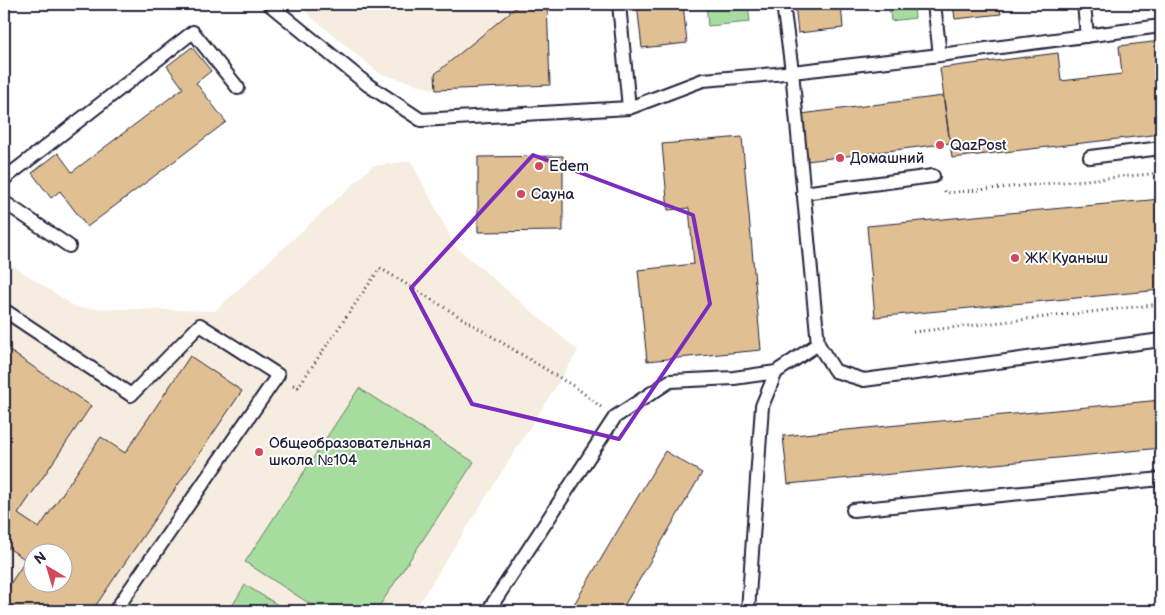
<svg xmlns="http://www.w3.org/2000/svg" width="1165" height="615" font-family="'Balsamiq Sans',sans-serif">
	<style>
		.built { fill: #f6ecdf; fill-rule: evenodd }
		.green { fill: #a7dc9f; stroke: #647f6d }
		.building { fill: #e0c093; stroke: #22223b; fill-rule: evenodd }
		.lines { fill: none; stroke-linecap: round; stroke-linejoin: round }
		.lane-casing { stroke: #22223b; stroke-width: 16 }
		.path { stroke: #22223b; stroke-width: 3; stroke-dasharray: 1 4; stroke-linecap: butt }
		.lane { stroke: #fff; stroke-width: 12 }
		.marked { fill: none; stroke: #7b2cbf; stroke-width: 4; stroke-linejoin: round }
		.poi-dot { fill: #d1495b; stroke: #fff; stroke-width: 2 }
		.labels { text-anchor: middle; dominant-baseline: central; stroke-width: 4; stroke-linejoin: round; paint-order: stroke }
		.poi-label { font-size: 15px; fill: #22223b; stroke: #fff; text-anchor: start }
	</style>
	<rect width="100%" height="100%" fill="#fff"/>
	<filter id="ink" filterUnits="userSpaceOnUse"><feTurbulence type="fractalNoise" baseFrequency=".02" numOctaves="2"/><feDisplacementMap in="SourceGraphic" scale="10" xChannelSelector="R" yChannelSelector="G"/><feConvolveMatrix kernelMatrix="1 2 1 2 8 2 1 2 1" color-interpolation-filters="sRGB"/></filter>
	<g filter="url(#ink)">
		<path class="built" d="M 296,4 L 520,4 L 435,74 L 436,90 L 379,73 Z
			M 411,161 L 455,246 L 578,351 L 414,611 L 4,611 L 4,260 L 77,308 L 215,311 L 373,166 ZM 32,552 L 62,552 L 62,582 L 32,582 Z"/>
		<path class="green" d="M 706,4 L 748,4 L 750,22 L 708,26 Z
			M 889,4 L 914,4 L 915,18 L 891,21 Z
			M 359,388 L 474,462 L 376,611 L 321,611 L 245,562 Z
			M 245,585 L 288,611 L 229,611 Z"/>
		<path class="building" d="M 520,4 L 547,4 L 550,85 L 436,90 L 435,74 Z
			M 637,4 L 683,4 L 687,43 L 642,48 Z
			M 795,4 L 841,4 L 843,28 L 798,33 Z
			M 953,4 L 999,4 L 1001,14 L 955,19 Z
			M 1107,4 L 1130,4 L 1107,6 Z
			M 1161,41 L 1161,134 L 952,158 L 940,68 L 1058,53 L 1061,81 L 1122,74 L 1119,46 Z
			M 192,47 L 211,71 L 196,83 L 226,122 L 87,227 L 60,191 L 51,198 L 32,173 L 58,153 L 72,172 L 183,88 L 167,66 Z
			M 943,96 L 950,143 L 807,161 L 801,114 Z
			M 742,137 L 761,350 L 647,361 L 638,270 L 694,264 L 689,208 L 668,210 L 662,144 Z
			M 563,156 L 563,231 L 478,232 L 478,157 Z
			M 1161,199 L 1161,290 L 875,317 L 867,226 Z
			M 4,347 L 91,406 L 18,514 L 39,528 L 101,437 L 125,453 L 190,356 L 242,391 L 92,611 L 4,611 L 4,593 L 26,560 L 4,545 L 4,423 L 5,421 L 4,420 ZM 32,552 L 62,552 L 62,582 L 32,582 Z
			M 1161,400 L 1161,448 L 788,484 L 783,436 Z
			M 665,451 L 702,473 L 621,611 L 570,611 Z"/>
		<g class="lines">
			<defs>
				<path id="lane" d="M 269,4 L 368,85 L 421,120 L 629,108 L 703,80 L 775,74 L 940,55 L 1161,26
					M 619,4 L 629,108
					M 783,4 L 792,71 L 818,344 L 835,371 L 864,380 L 1161,340
					M 934,4 L 940,55
					M 1084,4 L 1087,36
					M 1090,157 L 1161,148
					M 4,179 L 193,32 L 238,88
					M 803,193 L 933,176
					M 4,202 L 69,246
					M 4,310 L 131,395 L 200,325 L 278,375 L 115,611
					M 853,510 L 1161,479
					M 488,611 L 615,417 L 670,381 L 734,378 L 776,372
					M 748,611 L 762,406 L 776,372 L 818,344"/>
			</defs>
			<use href="#lane" class="lane-casing"/>
			<path class="path" d="M 944,191 L 946,193 L 1161,173
				M 913,332 L 1161,304
				M 293,385 L 298,387 L 380,268 L 578,389 L 601,407"/>
			<use href="#lane" class="lane"/>
		</g>
	</g>
	<path class="marked" d="M 533,155 L 693,215 L 710,304 L 619,439 L 472,404 L 411,288 Z"/>
	<g class="poi-dot">
		<circle cx="940" cy="145" r="5"/>
		<circle cx="840" cy="158" r="5"/>
		<circle cx="539" cy="166" r="5"/>
		<circle cx="521" cy="194" r="5"/>
		<circle cx="1015" cy="258" r="5"/>
		<circle cx="259" cy="452" r="5"/>
	</g>
	<g class="labels">
		<g class="poi-label">
			<text x="950" y="145">QazPost</text>
			<text x="850" y="158">Домашний</text>
			<text x="549" y="166">Edem</text>
			<text x="531" y="194">Сауна</text>
			<text x="1025" y="258">ЖК Куаныш</text>
			<text x="269" y="443">Общеобразовательная<tspan x="269" dy="17">школа №104</tspan></text>
		</g>
	</g>
	<rect width="1165" height="615" fill="none" stroke="#fff" stroke-width="20"/>
	<rect x="10" y="10" width="1145" height="595" fill="none" stroke="#22223b" stroke-width="2" filter="url(#ink)"/>
	<g transform="translate(48 568) rotate(322)"><circle r="24" fill="#ffffff" stroke="#a7a7b1"/>
	<path d="M0-4L9 19L0 12L-9 19Z" fill="#d1495b"/>
	<text y="-8" font-size="14" font-weight="bold" text-anchor="middle" fill="#22223b">N</text>
	</g>
</svg>
